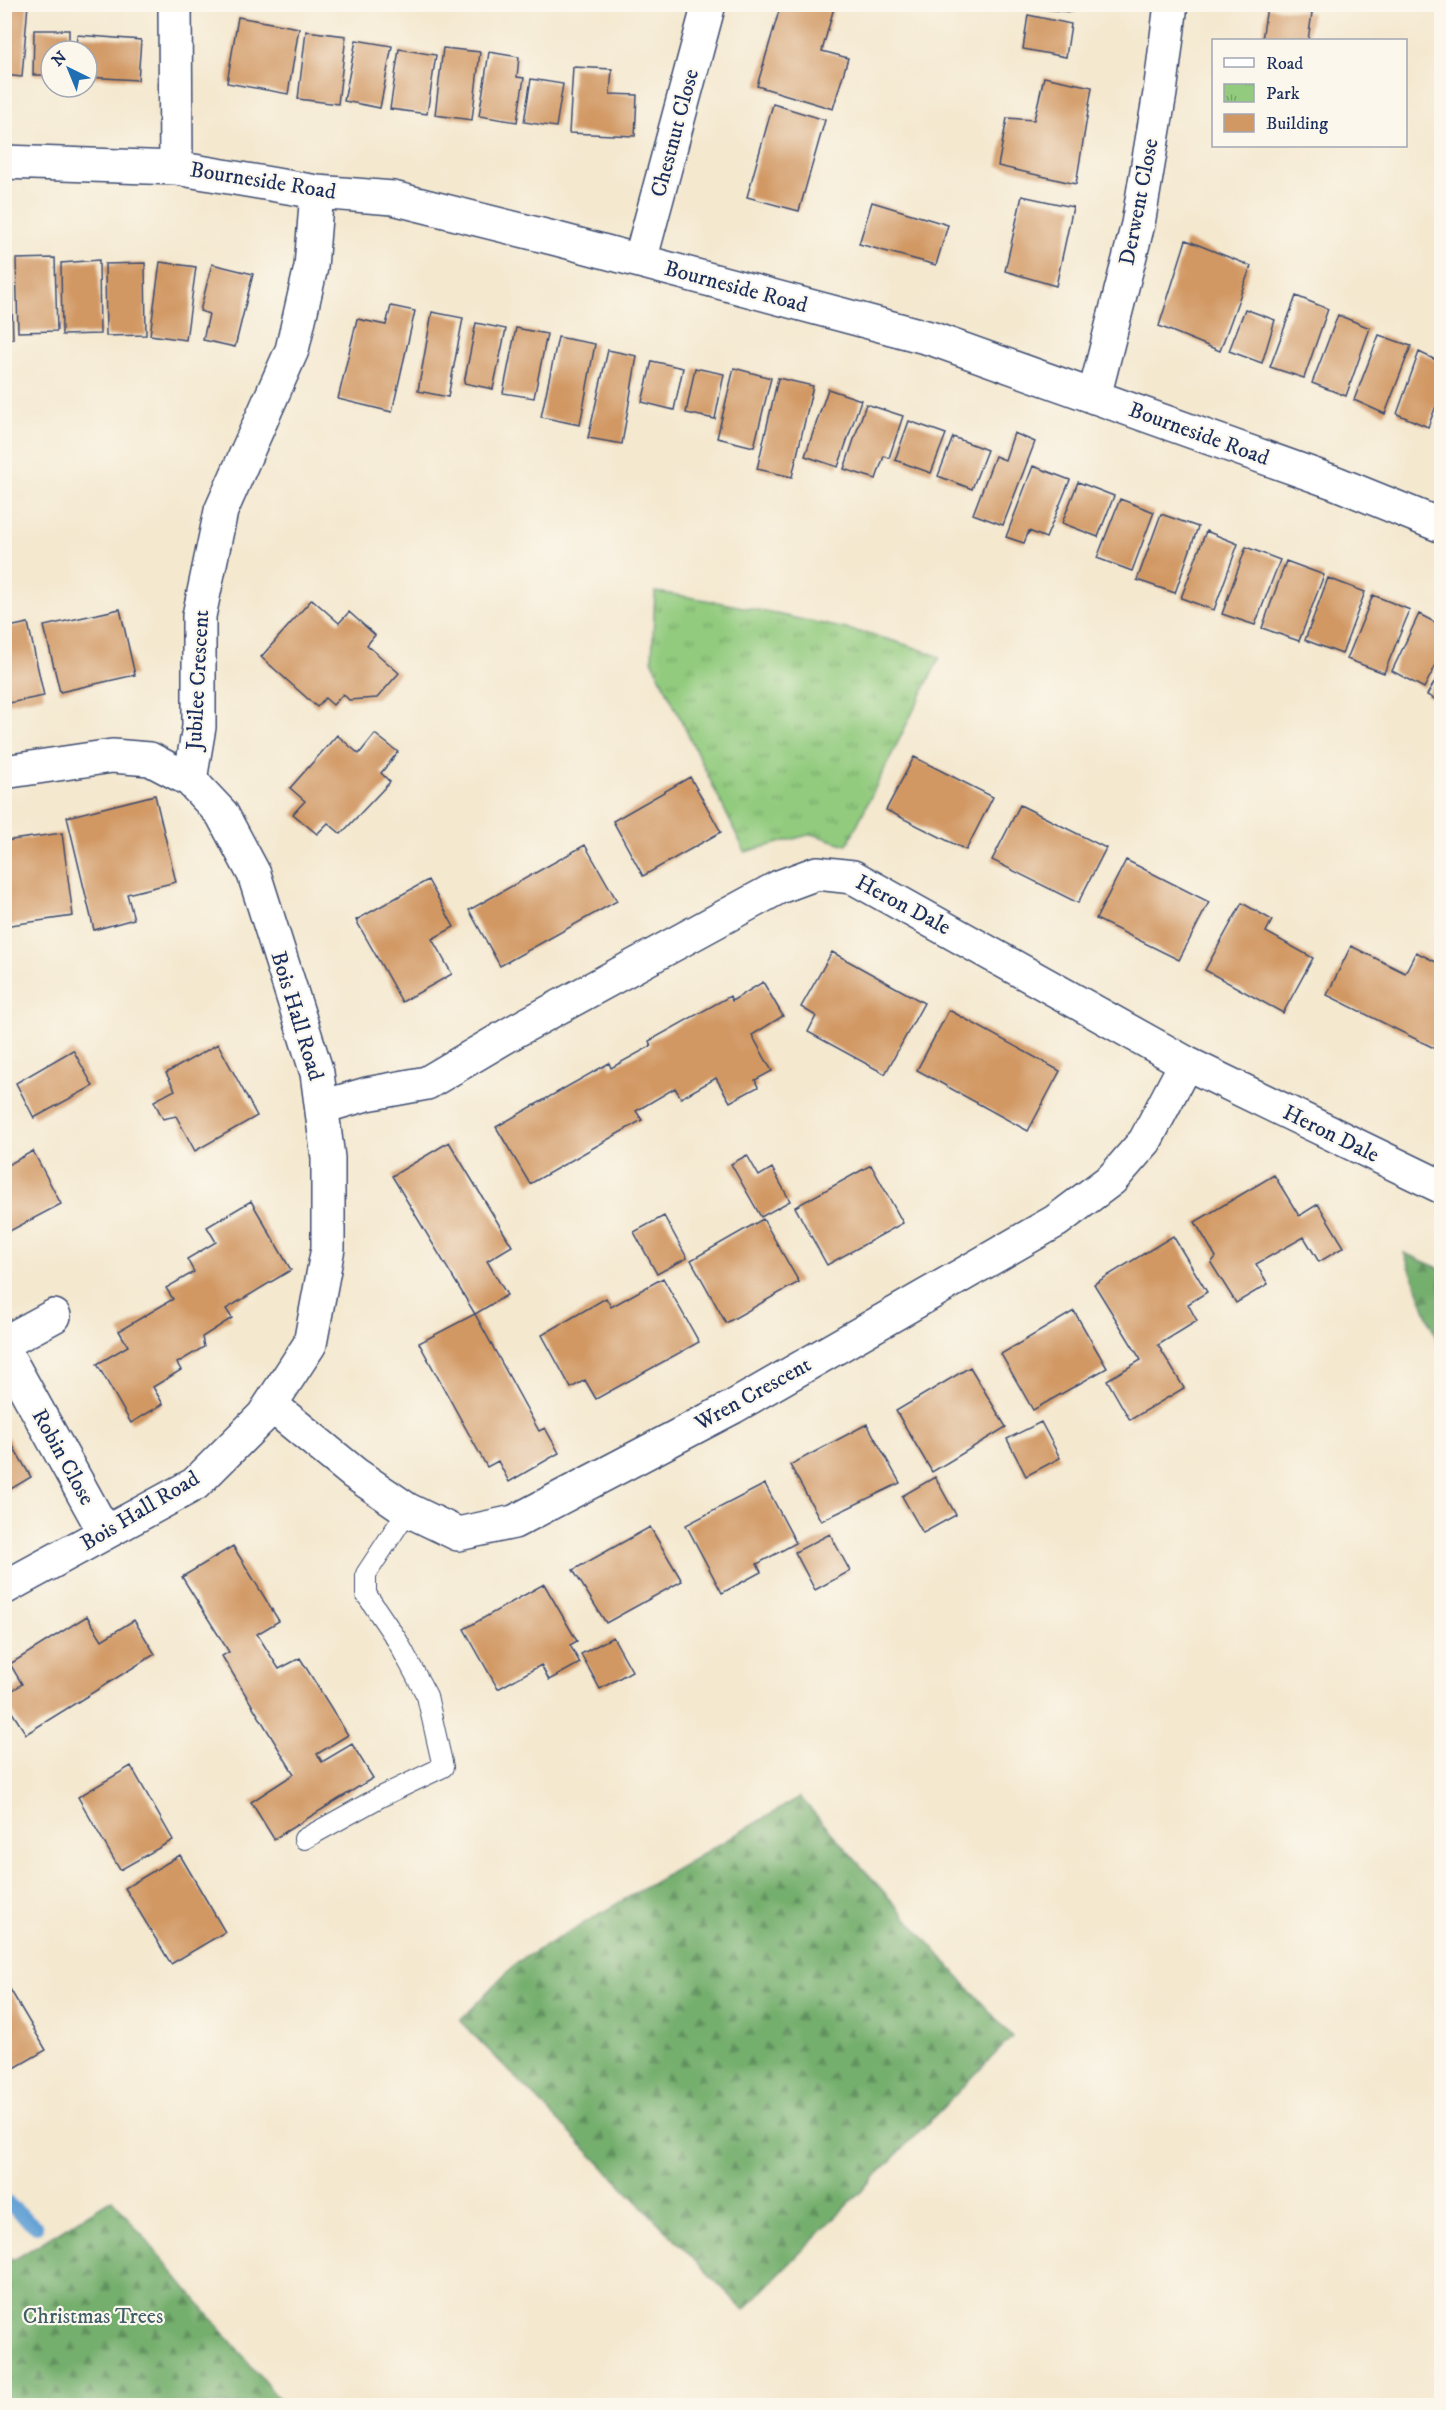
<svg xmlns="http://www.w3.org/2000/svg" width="1446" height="2410" font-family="'IM FELL DW Pica',serif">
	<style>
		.forest { fill: url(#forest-firs); stroke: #486f66; stroke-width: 1.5 }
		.park { fill: url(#park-tufts); stroke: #567d6e; stroke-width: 1.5 }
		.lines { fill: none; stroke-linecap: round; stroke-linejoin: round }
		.stream { stroke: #63a1d5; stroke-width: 14 }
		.building { fill: #d19864 }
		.lane-casing { stroke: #3c4b6f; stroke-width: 22 }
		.street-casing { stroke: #3c4b6f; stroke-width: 36 }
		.lane { stroke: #fff; stroke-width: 20 }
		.street { stroke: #fff; stroke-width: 33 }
		.labels { text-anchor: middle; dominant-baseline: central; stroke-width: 4.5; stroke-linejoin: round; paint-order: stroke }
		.street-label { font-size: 22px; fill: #1b2f5e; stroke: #fbf7ec }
		.park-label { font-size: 22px; fill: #3f5e68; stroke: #fbf7ec }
	</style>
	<defs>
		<pattern id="forest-firs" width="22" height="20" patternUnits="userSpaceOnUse" patternTransform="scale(1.5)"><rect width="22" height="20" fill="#75af6d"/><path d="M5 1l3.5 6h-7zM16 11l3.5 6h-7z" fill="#5f8f5d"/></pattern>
		<pattern id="park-tufts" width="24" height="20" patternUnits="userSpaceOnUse" patternTransform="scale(1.5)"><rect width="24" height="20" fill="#92cb7e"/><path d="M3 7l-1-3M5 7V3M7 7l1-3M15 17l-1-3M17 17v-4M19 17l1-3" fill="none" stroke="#76a56a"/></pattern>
	</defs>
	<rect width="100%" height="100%" fill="#fbf7ec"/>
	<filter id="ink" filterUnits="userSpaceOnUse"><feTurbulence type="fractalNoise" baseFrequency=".0167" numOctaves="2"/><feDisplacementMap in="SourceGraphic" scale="12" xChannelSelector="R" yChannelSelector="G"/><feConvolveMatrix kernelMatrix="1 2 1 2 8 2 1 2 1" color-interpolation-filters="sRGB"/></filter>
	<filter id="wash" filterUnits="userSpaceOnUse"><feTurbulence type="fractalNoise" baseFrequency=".008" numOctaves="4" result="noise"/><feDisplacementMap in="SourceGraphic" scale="24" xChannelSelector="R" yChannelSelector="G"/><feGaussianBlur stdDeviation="1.35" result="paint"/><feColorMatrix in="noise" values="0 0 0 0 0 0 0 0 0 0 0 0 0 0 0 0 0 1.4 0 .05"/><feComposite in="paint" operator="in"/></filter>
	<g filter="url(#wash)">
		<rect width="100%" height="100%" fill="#f4e8cf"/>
		<path class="forest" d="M 1404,1253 L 1441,1269 L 1441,1351 Z
			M 800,1797 L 1012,2037 L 744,2310 L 460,2021 L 517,1962 Z
			M 112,2199 L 284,2405 L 5,2405 L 5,2254 L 12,2261 Z"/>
		<path class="park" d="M 655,592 C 701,598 745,607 790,617 C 841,628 892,637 940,657 L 847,845 L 812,834 L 745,852 L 652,660 Z"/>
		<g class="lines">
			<path class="stream" d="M 4,2200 L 36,2227"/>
		</g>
		<g id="blocks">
			<path class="building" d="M 4,4 L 28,4 L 22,77 L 4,75 Z
				M 781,4 L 835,4 L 822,51 L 848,58 L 833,109 L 757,86 Z
				M 1027,4 L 1072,4 L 1071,12 L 1026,7 Z
				M 1267,7 L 1312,13 L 1308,40 L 1262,40 Z
				M 1028,15 L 1071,24 L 1066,57 L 1023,49 Z
				M 238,17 L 299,28 L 288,94 L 227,83 Z
				M 34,30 L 69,30 L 69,51 L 51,51 L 51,75 L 33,75 Z
				M 306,31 L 346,36 L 338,104 L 298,99 Z
				M 77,35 L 141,40 L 138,80 L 87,77 L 87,51 L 76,51 Z
				M 356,40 L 392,46 L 380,108 L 344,101 Z
				M 443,48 L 480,52 L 472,120 L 435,115 Z
				M 399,49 L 436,55 L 427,114 L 390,109 Z
				M 489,52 L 519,57 L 517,77 L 524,78 L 517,122 L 479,116 Z
				M 573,67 L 612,69 L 610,94 L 637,95 L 635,136 L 569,133 Z
				M 1044,77 L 1092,87 L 1076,184 L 998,166 L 1007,118 L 1034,120 Z
				M 531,79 L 563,84 L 556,127 L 524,122 Z
				M 773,104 L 825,120 L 799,211 L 747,197 Z
				M 1022,196 L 1073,207 L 1056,286 L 1005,271 Z
				M 872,202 L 948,225 L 936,265 L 859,244 Z
				M 1186,240 L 1251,266 L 1220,351 L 1159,326 Z
				M 55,258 L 57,331 L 18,332 L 16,259 Z
				M 99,260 L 100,334 L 62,335 L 61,263 Z
				M 160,262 L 196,267 L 186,340 L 150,335 Z
				M 4,263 L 11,263 L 13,339 L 4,339 Z
				M 145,263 L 146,335 L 106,336 L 105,264 Z
				M 212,264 L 253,274 L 235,347 L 203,340 L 209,314 L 200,311 Z
				M 1296,296 L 1328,309 L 1304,378 L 1270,367 Z
				M 391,306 L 415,311 L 392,412 L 338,399 L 357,319 L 386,325 Z
				M 1245,309 L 1275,320 L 1262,363 L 1229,351 Z
				M 432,312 L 463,318 L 448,397 L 418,391 Z
				M 1338,315 L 1370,328 L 1346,396 L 1312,383 Z
				M 476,323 L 506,329 L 493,389 L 464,383 Z
				M 516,328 L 547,334 L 534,398 L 503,393 Z
				M 1379,335 L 1411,346 L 1385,414 L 1354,400 Z
				M 558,337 L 595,344 L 580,425 L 541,417 Z
				M 608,350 L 637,356 L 622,444 L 588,438 Z
				M 1419,352 L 1442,363 L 1442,390 L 1428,427 L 1397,414 Z
				M 652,361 L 683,368 L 674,410 L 642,402 Z
				M 695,368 L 724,374 L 715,419 L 686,413 Z
				M 734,368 L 771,378 L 754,447 L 717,438 Z
				M 778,378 L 813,386 L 792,477 L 757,469 Z
				M 828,389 L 861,400 L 838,467 L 805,456 Z
				M 866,404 L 903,416 L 889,458 L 884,456 L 876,479 L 844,469 Z
				M 909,421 L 946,434 L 931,473 L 895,460 Z
				M 1014,433 L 1035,442 L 1003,525 L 973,514 L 995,456 L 1005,460 Z
				M 953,437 L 987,450 L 972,489 L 938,476 Z
				M 1033,466 L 1070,480 L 1046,538 L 1029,531 L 1024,543 L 1006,537 Z
				M 1078,482 L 1114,496 L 1098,537 L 1062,523 Z
				M 1120,499 L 1154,512 L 1132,571 L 1097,558 Z
				M 1161,514 L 1198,527 L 1175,593 L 1137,580 Z
				M 1206,531 L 1238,544 L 1214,610 L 1181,598 Z
				M 1246,547 L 1280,560 L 1255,625 L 1222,614 Z
				M 1286,561 L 1324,575 L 1299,641 L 1262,628 Z
				M 1328,578 L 1365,592 L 1342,654 L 1305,640 Z
				M 1373,595 L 1410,610 L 1384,673 L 1347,659 Z
				M 312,599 L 339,623 L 349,612 L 375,635 L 367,645 L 399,673 L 377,698 L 349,700 L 343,694 L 333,705 L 325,698 L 317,707 L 261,657 Z
				M 120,609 L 135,675 L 60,692 L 44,626 Z
				M 1419,614 L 1442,626 L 1442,653 L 1424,688 L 1392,671 Z
				M 28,623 L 44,696 L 4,704 L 4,628 Z
				M 1442,669 L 1442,703 L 1427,695 Z
				M 375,734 L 398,752 L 381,773 L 390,782 L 341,834 L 328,823 L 317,834 L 293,814 L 305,801 L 290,788 L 337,735 L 359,754 Z
				M 914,757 L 993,797 L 966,850 L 886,810 Z
				M 690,777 L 721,832 L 643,876 L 613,821 Z
				M 155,795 L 176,882 L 127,894 L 134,919 L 94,930 L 67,817 Z
				M 1020,805 L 1106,848 L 1078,903 L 992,860 Z
				M 62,833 L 73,916 L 4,926 L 4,841 Z
				M 585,845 L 617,901 L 500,966 L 469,910 Z
				M 1126,860 L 1209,902 L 1179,960 L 1096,919 Z
				M 428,880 L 454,927 L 432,939 L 452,974 L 402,1002 L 356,920 Z
				M 1242,903 L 1272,920 L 1266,932 L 1313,958 L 1283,1013 L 1205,970 Z
				M 1351,946 L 1405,973 L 1416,952 L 1442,965 L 1440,1051 L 1327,995 Z
				M 832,952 L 924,1003 L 885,1074 L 808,1032 L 816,1016 L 801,1007 Z
				M 763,982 L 783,1016 L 752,1035 L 772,1071 L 755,1080 L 758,1087 L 730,1102 L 716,1078 L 681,1098 L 675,1088 L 636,1111 L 642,1120 L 530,1184 L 496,1127 L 609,1063 L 611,1068 L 651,1046 L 649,1041 L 730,996 L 732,1001 Z
				M 949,1010 L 1060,1071 L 1028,1131 L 917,1070 Z
				M 218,1044 L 257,1116 L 195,1151 L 176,1116 L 163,1119 L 154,1101 L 175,1090 L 166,1073 Z
				M 73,1050 L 93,1086 L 34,1118 L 16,1083 Z
				M 449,1142 L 512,1246 L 487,1261 L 507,1295 L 475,1314 L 539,1431 L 545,1428 L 559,1453 L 509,1482 L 498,1461 L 487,1467 L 419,1343 L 475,1314 L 392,1176 Z
				M 33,1151 L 61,1204 L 4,1234 L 4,1167 Z
				M 747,1155 L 759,1176 L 772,1168 L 790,1201 L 761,1217 L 731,1164 Z
				M 871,1165 L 903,1223 L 827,1265 L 795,1207 Z
				M 1274,1175 L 1299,1216 L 1318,1204 L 1344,1247 L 1319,1262 L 1304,1237 L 1256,1264 L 1268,1284 L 1236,1303 L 1211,1263 L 1216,1257 L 1195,1222 Z
				M 251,1201 L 291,1270 L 226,1309 L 232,1318 L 202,1337 L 204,1347 L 177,1363 L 181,1370 L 153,1387 L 163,1404 L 131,1423 L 97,1364 L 128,1346 L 119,1331 L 173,1299 L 166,1288 L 194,1272 L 187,1259 L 216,1242 L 207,1227 Z
				M 664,1216 L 687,1258 L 657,1274 L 634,1232 Z
				M 763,1219 L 799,1282 L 726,1323 L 691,1260 Z
				M 1173,1236 L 1207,1292 L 1188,1304 L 1197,1321 L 1158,1345 L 1184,1388 L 1130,1420 L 1107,1380 L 1141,1360 L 1094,1284 Z
				M 663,1278 L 699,1342 L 596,1399 L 585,1380 L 571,1388 L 542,1335 L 606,1298 L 611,1307 Z
				M 1074,1311 L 1107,1368 L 1033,1410 L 1001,1354 Z
				M 970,1367 L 1006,1427 L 932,1472 L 896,1411 Z
				M 1041,1422 L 1060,1458 L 1026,1476 L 1007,1439 Z
				M 867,1424 L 900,1483 L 821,1521 L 790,1465 Z
				M 4,1431 L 31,1477 L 4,1493 Z
				M 935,1477 L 956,1515 L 923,1533 L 902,1496 Z
				M 765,1484 L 796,1543 L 757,1564 L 761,1572 L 722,1593 L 686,1525 Z
				M 650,1527 L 682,1581 L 606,1623 L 573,1570 Z
				M 830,1534 L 850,1571 L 815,1590 L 795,1552 Z
				M 233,1546 L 279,1621 L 257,1634 L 279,1669 L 300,1658 L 348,1735 L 317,1754 L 322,1762 L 352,1744 L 373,1778 L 274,1839 L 251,1802 L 294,1774 L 222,1656 L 229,1652 L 182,1577 Z
				M 544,1584 L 577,1641 L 570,1645 L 580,1663 L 549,1680 L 541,1665 L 498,1689 L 464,1629 Z
				M 87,1616 L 102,1640 L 134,1620 L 155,1654 L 26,1734 L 4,1700 L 4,1696 L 22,1684 L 10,1664 Z
				M 613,1637 L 632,1671 L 600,1689 L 581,1654 Z
				M 131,1766 L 173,1840 L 120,1870 L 78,1797 Z
				M 180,1855 L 225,1932 L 171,1964 L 125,1888 Z
				M 4,1979 L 46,2050 L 4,2074 Z"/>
		</g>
	</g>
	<g filter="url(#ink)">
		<use href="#blocks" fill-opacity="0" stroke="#3c4b6f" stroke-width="1.5"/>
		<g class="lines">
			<defs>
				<path id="lane" d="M 304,1839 L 380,1797 L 443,1767 L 427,1696 L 397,1640 L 366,1594 L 366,1574 L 408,1510"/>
				<path id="street" d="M 175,4 L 176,168
					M 4,162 L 176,168 L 317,192 L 393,198 L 557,239 L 933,339 L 1336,483 L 1442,526
					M 640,261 L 709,4
					M 1094,397 L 1138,224 L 1160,93 L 1171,4
					M 4,772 L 112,756 L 150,759 L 190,780 L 199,727 L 199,616 L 221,511 L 292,350 L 311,267 L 317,192
					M 322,1107 L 367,1094 L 427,1083 L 515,1031 L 779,887 L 817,873 L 853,877 L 1186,1063 L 1442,1187
					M 4,1343 L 54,1316
					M 4,1350 L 105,1533
					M 271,1405 L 354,1473 L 408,1510 L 458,1534 L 514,1522 L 733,1407 L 1056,1221 L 1112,1179 L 1145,1141 L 1186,1063
					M 4,1588 L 195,1484 L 263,1416 L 310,1344 L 328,1248 L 328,1158 L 317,1073 L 254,874 L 222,814 L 190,780"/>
			</defs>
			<use href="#lane" class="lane-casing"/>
			<use href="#street" class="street-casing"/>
			<use href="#lane" class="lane"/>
			<use href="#street" class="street"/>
		</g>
	</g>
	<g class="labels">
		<g class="street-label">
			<text transform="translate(675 133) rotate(-75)">Chestnut Close</text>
			<text transform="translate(263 181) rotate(9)">Bourneside Road</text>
			<text transform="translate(1139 202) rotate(-79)">Derwent Close</text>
			<text transform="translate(736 287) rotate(15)">Bourneside Road</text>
			<text transform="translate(1199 434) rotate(20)">Bourneside Road</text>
			<text transform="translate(198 680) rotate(-87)">Jubilee Crescent</text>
			<text transform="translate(903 905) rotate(28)">Heron Dale</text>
			<text transform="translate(297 1016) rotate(73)">Bois Hall Road</text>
			<text transform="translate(1331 1134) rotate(26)">Heron Dale</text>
			<text transform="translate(753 1394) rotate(-29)">Wren Crescent</text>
			<text transform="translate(63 1457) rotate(61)">Robin Close</text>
			<text transform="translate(140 1511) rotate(-31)">Bois Hall Road</text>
		</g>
		<g class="park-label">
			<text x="93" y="2316">Christmas Trees</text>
		</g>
	</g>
	<rect width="1446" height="2410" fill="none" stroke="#fbf7ec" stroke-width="24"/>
	<rect x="1212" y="39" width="195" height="108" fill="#fbf7ec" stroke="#a1a7b3" stroke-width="1.5"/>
	<rect x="1224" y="58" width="30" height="9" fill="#ffffff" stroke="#a1a7b3" stroke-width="1.5"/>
	<text x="1266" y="69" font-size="18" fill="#1b2f5e">Road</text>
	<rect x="1224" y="84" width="30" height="18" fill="url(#park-tufts)" stroke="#a1a7b3" stroke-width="1.5"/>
	<text x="1266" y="99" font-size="18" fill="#1b2f5e">Park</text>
	<rect x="1224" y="114" width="30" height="18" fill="#d19864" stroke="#a1a7b3" stroke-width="1.5"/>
	<text x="1266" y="129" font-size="18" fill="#1b2f5e">Building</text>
	<g transform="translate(69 69) rotate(317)"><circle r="28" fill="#fbf7ec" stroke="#a1a7b3" stroke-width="1.5"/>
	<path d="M0-4.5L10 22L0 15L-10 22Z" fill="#1f6fb2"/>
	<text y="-9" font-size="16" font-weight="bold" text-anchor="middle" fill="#1b2f5e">N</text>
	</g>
</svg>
